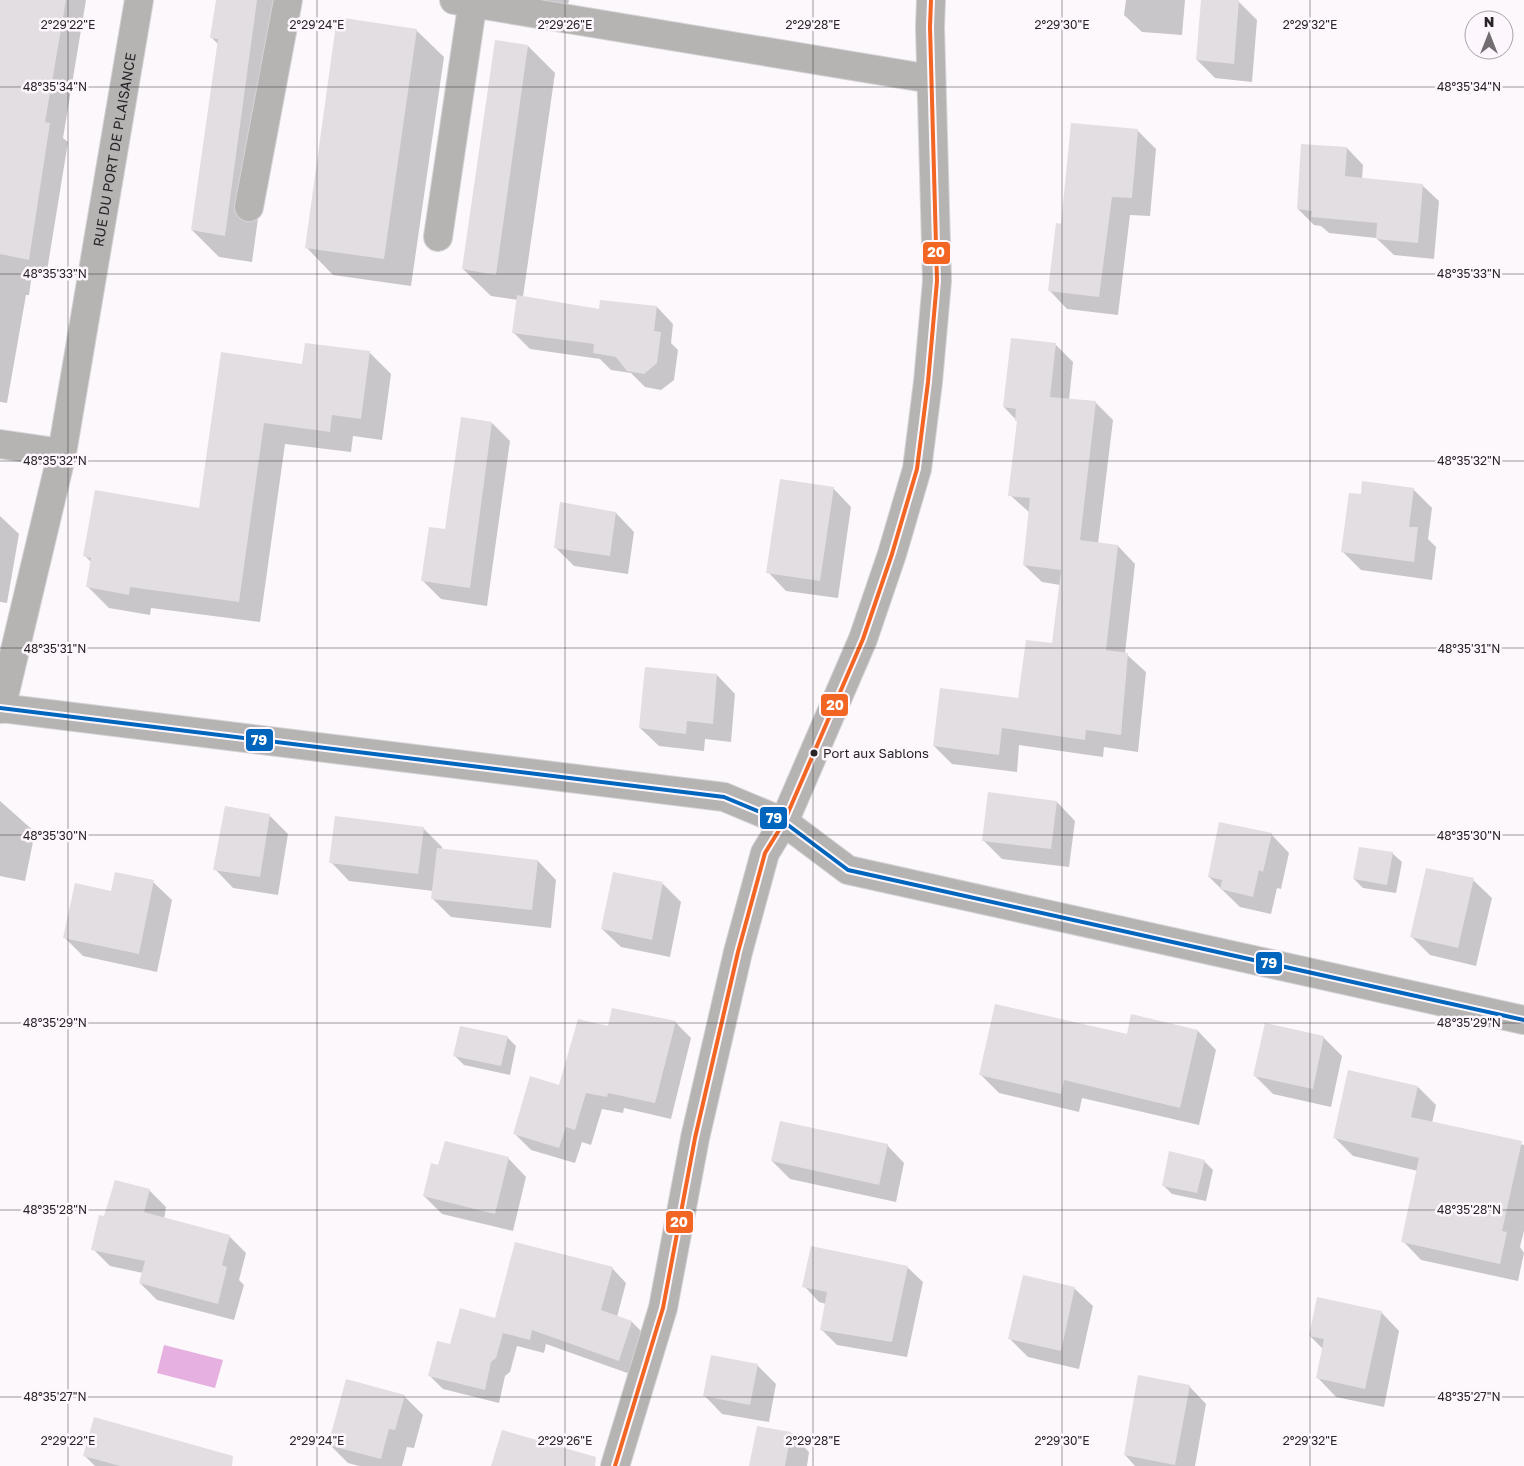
<svg xmlns="http://www.w3.org/2000/svg" width="1524" height="1466" font-family="'Golos Text',sans-serif">
	<style>
		.water { fill: #e6b1e0 }
		.shadow { fill: #0003 }
		.building { fill: #e2dee2 }
		.lines { fill: none; stroke-linecap: round; stroke-linejoin: round }
		.minor-casing { stroke: #d5d3d5; stroke-width: 30 }
		.minor { stroke: #b5b4b3; stroke-width: 28 }
		.bus-1-casing { stroke: #fef6fd; stroke-width: 8 }
		.bus-2-casing { stroke: #fef6fd; stroke-width: 8 }
		.bus-1 { stroke: #0065bd; stroke-width: 4 }
		.bus-2 { stroke: #f26522; stroke-width: 4 }
		.ticks { fill: none; stroke: #292428; stroke-width: 1; stroke-opacity: 0.45 }
		.bus-dot { fill: #292428; stroke: #fef6fd; stroke-width: 2 }
		.labels { text-anchor: middle; dominant-baseline: central; stroke-width: 5; stroke-linejoin: round; paint-order: stroke }
		.bus-label { font-size: 13px; fill: #292428; stroke: #fef6fd; text-anchor: start }
		.street-label { font-size: 14px; fill: #292428; stroke: #fef6fd }
		.ticks-label { font-size: 12px; text-anchor: middle; fill: #292428; stroke: #fef6fd; stroke-width: 5; stroke-linejoin: round; paint-order: stroke }
		.line-badge { stroke: #fef6fd; stroke-width: 2 }
		.badge-label { font-size: 14px; text-anchor: middle; font-weight: bold; fill: #fff }
	</style>
	<rect width="100%" height="100%" fill="#fcf8fc"/>
	<path class="water" d="M 164,1345 L 223,1360 L 215,1388 L 157,1373 Z"/>
	<path class="shadow" d="M 0,0 L 86,0 L 63,138 L 68,142 L 46,277 L 32,274 L 29,295 L 26,295 L 7,403 L 0,402 Z
		M 217,0 L 288,0 L 252,262 L 219,257 L 192,230 L 218,44 L 212,38 Z
		M 519,0 L 569,0 L 565,17 Z
		M 1126,0 L 1185,0 L 1182,35 L 1142,32 L 1124,15 Z
		M 1202,0 L 1239,2 L 1257,20 L 1252,82 L 1215,78 L 1197,60 Z
		M 416,30 L 444,57 L 411,286 L 333,275 L 306,247 Z
		M 528,46 L 555,73 L 523,297 L 600,310 L 657,307 L 673,324 L 671,343 L 678,350 L 674,380 L 661,390 L 645,387 L 631,373 L 611,370 L 600,359 L 530,349 L 513,332 L 518,300 L 491,296 L 463,269 Z
		M 1137,130 L 1156,149 L 1150,216 L 1130,215 L 1118,315 L 1067,309 L 1049,290 L 1063,225 Z
		M 1347,148 L 1363,165 L 1362,179 L 1422,185 L 1439,201 L 1434,259 L 1394,255 L 1376,238 L 1329,233 L 1321,226 L 1314,225 L 1298,209 Z
		M 306,344 L 370,353 L 391,374 L 382,440 L 353,436 L 351,452 L 285,444 L 260,622 L 151,608 L 150,615 L 109,608 L 87,586 L 92,563 L 84,555 L 200,509 L 304,365 Z
		M 1056,345 L 1073,362 L 1069,400 L 1095,402 L 1113,420 L 1098,544 L 1118,546 L 1135,564 L 1125,653 L 1146,672 L 1138,752 L 1104,747 L 1103,757 L 1019,745 L 1017,772 L 952,764 L 934,746 L 1020,699 L 1053,645 L 1060,585 L 1042,582 L 1024,565 L 1030,513 L 1010,495 L 1018,422 L 1004,407 Z
		M 492,423 L 510,441 L 487,606 L 441,599 L 423,581 Z
		M 833,488 L 851,507 L 838,598 L 786,591 L 768,572 Z
		M 1413,489 L 1432,508 L 1428,539 L 1436,547 L 1432,580 L 1361,570 L 1343,552 L 1362,496 Z
		M 616,513 L 634,532 L 628,574 L 574,566 L 555,547 Z
		M 0,516 L 19,534 L 7,603 L 0,602 Z
		M 717,675 L 735,694 L 731,742 L 705,739 L 704,751 L 659,746 L 640,728 Z
		M 0,801 L 35,832 L 25,881 L 0,876 Z
		M 1057,802 L 1075,821 L 1069,867 L 1002,859 L 983,840 Z
		M 270,816 L 288,834 L 278,895 L 233,888 L 215,869 Z
		M 423,828 L 442,847 L 442,850 L 538,861 L 556,880 L 551,928 L 451,917 L 432,898 L 433,891 L 349,881 L 331,862 Z
		M 1271,834 L 1289,853 L 1281,889 L 1277,888 L 1271,914 L 1240,907 L 1209,877 Z
		M 1392,853 L 1402,862 L 1396,893 L 1363,888 L 1354,879 Z
		M 1473,880 L 1492,898 L 1476,966 L 1430,955 L 1412,937 Z
		M 153,882 L 172,900 L 157,972 L 83,956 L 65,938 L 112,892 Z
		M 663,884 L 681,902 L 670,957 L 621,947 L 602,929 Z
		M 675,1022 L 691,1038 L 671,1119 L 624,1108 L 623,1113 L 602,1109 L 591,1145 L 582,1142 L 575,1163 L 531,1150 L 515,1134 L 560,1086 L 609,1027 Z
		M 1198,1031 L 1216,1050 L 1199,1125 L 1082,1098 L 1079,1112 L 999,1093 L 980,1074 L 1128,1035 Z
		M 507,1037 L 516,1046 L 510,1075 L 464,1065 L 455,1056 Z
		M 1323,1037 L 1342,1056 L 1331,1107 L 1273,1094 L 1254,1075 Z
		M 1418,1087 L 1436,1105 L 1432,1123 L 1524,1145 L 1524,1231 L 1520,1247 L 1524,1253 L 1518,1281 L 1421,1260 L 1403,1241 L 1418,1171 L 1353,1156 L 1334,1137 Z
		M 887,1145 L 904,1163 L 896,1202 L 790,1179 L 772,1161 Z
		M 508,1158 L 526,1177 L 513,1231 L 442,1214 L 424,1196 L 439,1166 Z
		M 1204,1161 L 1213,1170 L 1206,1201 L 1172,1194 L 1163,1185 Z
		M 149,1190 L 166,1207 L 164,1219 L 229,1236 L 246,1253 L 239,1280 L 244,1285 L 234,1320 L 157,1300 L 140,1283 L 143,1273 L 110,1266 L 93,1249 Z
		M 907,1267 L 923,1282 L 907,1357 L 837,1345 L 821,1329 L 826,1304 L 819,1302 L 804,1286 Z
		M 612,1268 L 626,1283 L 617,1317 L 632,1322 L 646,1336 L 633,1375 L 546,1344 L 544,1353 L 517,1346 L 510,1372 L 505,1376 L 499,1403 L 443,1389 L 429,1375 L 451,1346 L 496,1319 Z
		M 1074,1288 L 1093,1306 L 1079,1369 L 1028,1357 L 1010,1339 Z
		M 1381,1312 L 1399,1331 L 1384,1407 L 1336,1397 L 1318,1378 L 1323,1349 L 1310,1336 Z
		M 757,1365 L 776,1384 L 769,1422 L 722,1414 L 704,1395 Z
		M 1189,1386 L 1206,1404 L 1195,1466 L 1135,1466 L 1125,1455 Z
		M 404,1396 L 423,1415 L 414,1448 L 407,1447 L 402,1466 L 359,1466 L 348,1463 L 330,1445 Z
		M 758,1427 L 791,1433 L 809,1452 L 807,1466 L 751,1466 Z
		M 85,1456 L 227,1466 L 95,1466 Z"/>
	<path class="building" d="M 0,0 L 66,0 L 45,122 L 50,123 L 29,260 L 0,254 Z
		M 216,0 L 257,0 L 225,236 L 191,230 L 218,39 L 210,38 Z
		M 1201,0 L 1239,0 L 1234,64 L 1196,60 Z
		M 337,17 L 417,29 L 384,259 L 305,248 Z
		M 495,40 L 528,45 L 496,275 L 462,269 Z
		M 1071,123 L 1138,129 L 1132,198 L 1112,197 L 1099,297 L 1048,291 L 1056,223 L 1061,224 Z
		M 1301,144 L 1347,147 L 1345,176 L 1423,184 L 1418,243 L 1376,239 L 1377,223 L 1311,217 L 1312,211 L 1297,209 Z
		M 517,295 L 599,309 L 600,300 L 657,306 L 654,331 L 661,332 L 657,363 L 644,374 L 627,371 L 616,357 L 593,353 L 594,344 L 512,333 Z
		M 1011,338 L 1056,343 L 1050,397 L 1096,401 L 1080,540 L 1118,545 L 1106,650 L 1128,653 L 1121,735 L 1086,730 L 1085,740 L 1002,728 L 999,755 L 933,746 L 940,688 L 1018,698 L 1026,640 L 1052,643 L 1061,570 L 1023,565 L 1030,498 L 1008,496 L 1017,421 L 1015,421 L 1016,409 L 1003,407 Z
		M 305,343 L 370,351 L 361,419 L 332,415 L 330,432 L 264,423 L 239,602 L 130,587 L 129,595 L 86,587 L 91,558 L 83,556 L 95,490 L 199,508 L 221,352 L 302,364 Z
		M 461,417 L 492,422 L 470,588 L 421,581 L 429,527 L 445,529 Z
		M 780,479 L 834,487 L 820,581 L 766,573 Z
		M 1362,481 L 1414,488 L 1409,527 L 1418,527 L 1414,562 L 1341,552 L 1349,493 L 1361,494 Z
		M 560,502 L 616,512 L 610,556 L 554,548 Z
		M 645,667 L 717,674 L 713,724 L 687,721 L 686,734 L 639,728 Z
		M 988,792 L 1057,801 L 1051,849 L 982,841 Z
		M 225,806 L 270,814 L 260,877 L 213,870 Z
		M 335,816 L 424,827 L 418,874 L 329,863 Z
		M 1219,822 L 1272,833 L 1263,872 L 1259,870 L 1253,897 L 1220,889 L 1222,880 L 1208,877 Z
		M 1359,847 L 1393,852 L 1387,885 L 1353,879 Z
		M 437,848 L 538,860 L 532,910 L 431,899 Z
		M 1426,868 L 1474,878 L 1458,948 L 1410,937 Z
		M 115,872 L 154,880 L 139,954 L 63,938 L 75,883 L 111,891 Z
		M 613,872 L 663,882 L 652,940 L 601,929 Z
		M 995,1004 L 1127,1034 L 1131,1014 L 1198,1030 L 1180,1108 L 1064,1080 L 1061,1094 L 979,1075 Z
		M 612,1008 L 676,1021 L 655,1103 L 608,1093 L 607,1097 L 586,1093 L 575,1130 L 566,1127 L 559,1148 L 513,1134 L 530,1076 L 559,1085 L 578,1019 L 608,1026 Z
		M 1265,1023 L 1324,1036 L 1313,1089 L 1253,1076 Z
		M 460,1026 L 508,1036 L 501,1066 L 453,1056 Z
		M 1348,1070 L 1418,1086 L 1411,1117 L 1522,1141 L 1502,1231 L 1507,1232 L 1500,1264 L 1401,1242 L 1419,1158 L 1333,1138 Z
		M 780,1121 L 888,1144 L 879,1185 L 771,1161 Z
		M 445,1141 L 509,1157 L 495,1214 L 423,1196 L 431,1163 L 438,1165 Z
		M 1169,1151 L 1205,1160 L 1197,1193 L 1162,1186 Z
		M 115,1180 L 150,1189 L 144,1212 L 230,1235 L 222,1265 L 227,1267 L 218,1304 L 139,1283 L 145,1261 L 91,1250 L 99,1215 L 104,1216 Z
		M 515,1242 L 613,1267 L 601,1310 L 632,1321 L 619,1361 L 532,1330 L 530,1340 L 503,1333 L 496,1358 L 491,1362 L 485,1390 L 428,1376 L 437,1341 L 450,1344 L 460,1308 L 495,1318 Z
		M 811,1246 L 908,1266 L 892,1342 L 820,1330 L 827,1292 L 802,1287 Z
		M 1023,1275 L 1075,1287 L 1061,1351 L 1008,1339 Z
		M 1317,1297 L 1382,1311 L 1365,1389 L 1316,1378 L 1324,1339 L 1309,1336 Z
		M 711,1355 L 758,1364 L 750,1405 L 703,1396 Z
		M 1138,1375 L 1190,1385 L 1175,1465 L 1124,1455 Z
		M 346,1379 L 405,1395 L 395,1430 L 389,1429 L 381,1459 L 328,1445 Z
		M 94,1417 L 233,1456 L 232,1466 L 120,1466 L 83,1456 Z
		M 757,1426 L 791,1432 L 785,1466 L 749,1466 Z
		M 502,1430 L 596,1457 L 595,1466 L 491,1466 Z"/>
	<g class="lines">
		<defs>
			<g id="minor">
				<path d="M 454,0 L 931,79"/>
				<path d="M 249,207 L 288,0"/>
				<path d="M 438,237 L 473,0"/>
				<path d="M 0,444 L 62,453"/>
				<path d="M 0,708 L 724,797 L 784,822 L 848,870 L 1524,1020"/>
				<path id="s1" d="M 1,709 L 62,453 L 139,0"/>
				<path d="M 615,1466 L 663,1308 L 695,1138 L 738,952 L 765,853 L 784,822 L 863,639 L 892,554 L 917,469 L 928,382 L 937,281 L 930,27 L 931,0"/>
			</g>
		</defs>
		<use href="#minor" class="minor-casing"/>
		<use href="#minor" class="minor"/>
		<defs>
			<path id="bus-1" d="M 0,708 L 724,797 L 784,822 L 848,870 L 1524,1020"/>
			<path id="bus-2" d="M 615,1466 L 663,1308 L 695,1138 L 738,952 L 765,853 L 784,822 L 863,639 L 892,554 L 917,469 L 928,382 L 937,281 L 930,27 L 931,0"/>
		</defs>
		<use href="#bus-1" class="bus-1-casing"/>
		<use href="#bus-2" class="bus-2-casing"/>
		<use href="#bus-1" class="bus-1"/>
		<use href="#bus-2" class="bus-2"/>
	</g>
	<path class="ticks" d="M 68,0 L 68,1466M 317,0 L 317,1466M 565,0 L 565,1466M 813,0 L 813,1466M 1062,0 L 1062,1466M 1310,0 L 1310,1466M 0,87 L 1524,87M 0,274 L 1524,274M 0,461 L 1524,461M 0,648 L 1524,648M 0,835 L 1524,835M 0,1023 L 1524,1023M 0,1210 L 1524,1210M 0,1397 L 1524,1397"/>
	<circle class="bus-dot" cx="814" cy="753" r="4.5"/>
	<g class="labels">
		<g class="bus-label">
			<text x="823" y="753">Port aux Sablons</text>
		</g>
		<g class="street-label">
			<text stroke="none"><textPath href="#s1" startOffset="571">RUE DU PORT DE PLAISANCE</textPath></text>
		</g>
	</g>
	<g class="ticks-label">
		<text x="68" y="29">2°29'22"E</text>
		<text x="317" y="29">2°29'24"E</text>
		<text x="565" y="29">2°29'26"E</text>
		<text x="813" y="29">2°29'28"E</text>
		<text x="1062" y="29">2°29'30"E</text>
		<text x="1310" y="29">2°29'32"E</text>
		<text x="55" y="91">48°35'34"N</text>
		<text x="1469" y="91">48°35'34"N</text>
		<text x="55" y="278">48°35'33"N</text>
		<text x="1469" y="278">48°35'33"N</text>
		<text x="55" y="465">48°35'32"N</text>
		<text x="1469" y="465">48°35'32"N</text>
		<text x="55" y="653">48°35'31"N</text>
		<text x="1469" y="653">48°35'31"N</text>
		<text x="55" y="840">48°35'30"N</text>
		<text x="1469" y="840">48°35'30"N</text>
		<text x="55" y="1027">48°35'29"N</text>
		<text x="1469" y="1027">48°35'29"N</text>
		<text x="55" y="1214">48°35'28"N</text>
		<text x="1469" y="1214">48°35'28"N</text>
		<text x="55" y="1401">48°35'27"N</text>
		<text x="1469" y="1401">48°35'27"N</text>
		<text x="68" y="1445">2°29'22"E</text>
		<text x="317" y="1445">2°29'24"E</text>
		<text x="565" y="1445">2°29'26"E</text>
		<text x="813" y="1445">2°29'28"E</text>
		<text x="1062" y="1445">2°29'30"E</text>
		<text x="1310" y="1445">2°29'32"E</text>
	</g>
	<g class="line-badge">
		<rect x="922" y="241" width="29" height="24" rx="5" fill="#f26522"/>
		<rect x="820" y="693" width="29" height="24" rx="5" fill="#f26522"/>
		<rect x="245" y="728" width="29" height="24" rx="5" fill="#0065bd"/>
		<rect x="759" y="806" width="29" height="24" rx="5" fill="#0065bd"/>
		<rect x="1255" y="951" width="28" height="24" rx="5" fill="#0065bd"/>
		<rect x="665" y="1210" width="29" height="24" rx="5" fill="#f26522"/>
	</g>
	<g class="badge-label">
		<text x="936" y="257">20</text>
		<text x="835" y="710">20</text>
		<text x="259" y="745">79</text>
		<text x="774" y="823">79</text>
		<text x="1269" y="968">79</text>
		<text x="679" y="1227">20</text>
	</g>
	<g transform="translate(1489 35)"><circle r="24" fill="#fef6fd" stroke="#a9a2a8"/>
	<path d="M0-4L9 19L0 12L-9 19Z" fill="#736e72"/>
	<text y="-8" font-size="14" font-weight="bold" text-anchor="middle" fill="#292428">N</text>
	</g>
</svg>
